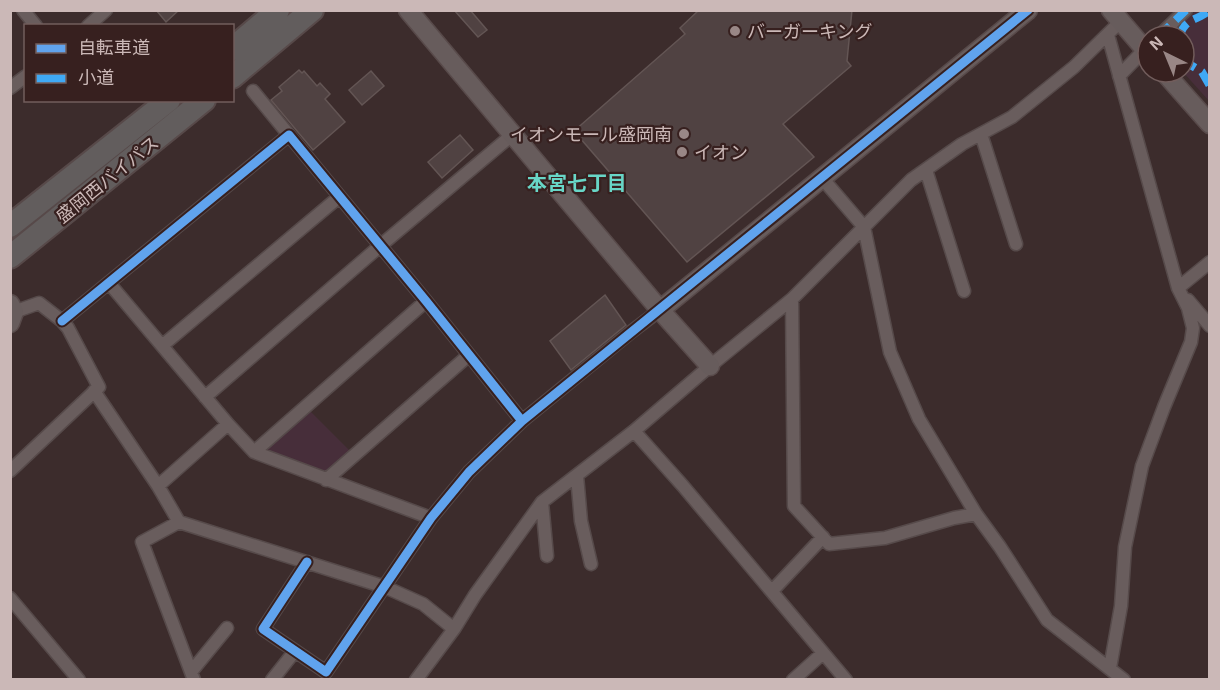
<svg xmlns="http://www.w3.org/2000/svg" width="1220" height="690" font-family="'Exo 2','Noto Sans JP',sans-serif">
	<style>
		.green { fill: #472e3a }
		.building { fill: #504242; stroke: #635554; stroke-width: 1.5 }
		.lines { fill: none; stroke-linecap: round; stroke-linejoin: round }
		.street-casing { stroke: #564a4a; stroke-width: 15 }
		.secondary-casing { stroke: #584a4a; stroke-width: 21 }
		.highway-casing { stroke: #574949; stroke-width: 26 }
		.street { stroke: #695d5d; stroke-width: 12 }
		.secondary { stroke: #675c5c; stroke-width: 18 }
		.highway { stroke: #625d5d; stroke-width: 22 }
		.quiet { stroke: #3fa9f5; stroke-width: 8; stroke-dasharray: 15 8; stroke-linecap: butt }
		.cycleway-casing { stroke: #37201f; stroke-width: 13 }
		.cycleway { stroke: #60a3ed; stroke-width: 9 }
		.poi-dot { fill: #998786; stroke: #37201f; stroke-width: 2 }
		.labels { text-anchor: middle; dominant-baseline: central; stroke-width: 4.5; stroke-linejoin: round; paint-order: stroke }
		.poi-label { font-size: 18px; fill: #cbb8b7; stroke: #37201f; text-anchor: start }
		.street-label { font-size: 18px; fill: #cbb8b7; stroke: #37201f }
		.neighbourhood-label { font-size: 20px; font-weight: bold; fill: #68d6c7; stroke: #37201f }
	</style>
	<rect width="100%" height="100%" fill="#3c2c2c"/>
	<path class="green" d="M 1195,11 L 1209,11 L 1209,101 L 1183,72 L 1184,36 L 1166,36 Z
		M 310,411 L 350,451 L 328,471 L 322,471 L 268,453 L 267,449 Z"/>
	<path class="building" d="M 156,10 L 179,10 L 166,22 Z
		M 454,10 L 470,10 L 487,30 L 478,37 Z
		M 699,10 L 852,10 L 847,61 L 851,66 L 783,124 L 814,157 L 687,262 L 574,131 L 685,34 L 680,28 Z
		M 299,70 L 302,73 L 304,71 L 317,86 L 320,83 L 330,94 L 325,99 L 345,122 L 313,150 L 271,100 L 282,91 L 279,87 Z
		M 371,71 L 384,86 L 362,105 L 349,90 Z
		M 460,135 L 473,150 L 442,178 L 428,162 Z
		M 605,295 L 626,325 L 571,370 L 550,341 Z"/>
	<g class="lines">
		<defs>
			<path id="street" d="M 23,10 L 36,26
				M 88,26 L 106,10
				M 1108,35 L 1178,288 L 1188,308 L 1193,328 L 1191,342 L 1164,407 L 1142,466 L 1125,547 L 1121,606 L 1110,668
				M 1159,36 L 1186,10
				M 1119,76 L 1148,46
				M 10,88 L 26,76
				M 253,91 L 289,135
				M 981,134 L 1016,244
				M 926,170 L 964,291
				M 822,178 L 864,227 L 890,352 L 919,419 L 976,514 L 1000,547 L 1047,620 L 1124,680
				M 109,283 L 228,424 L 254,452 L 431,518
				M 1178,288 L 1210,262
				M 792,299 L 794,506 L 829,544 L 885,538 L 954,518 L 976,514
				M 1188,300 L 1210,326
				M 62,321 L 289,135 L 426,301 L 522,421
				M 163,345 L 339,197
				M 94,391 L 158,486 L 179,522 L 385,587 L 423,604 L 454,629
				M 205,397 L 380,246 L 512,135
				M 634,431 L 683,486 L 846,680
				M 254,452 L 426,301
				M 10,471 L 99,387 L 68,328 L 62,321 L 39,303 L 14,312
				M 577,476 L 581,521 L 591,564
				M 326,480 L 469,355
				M 158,486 L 228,424
				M 542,502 L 547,556
				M 179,522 L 142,542 L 194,680
				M 307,562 L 263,629 L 326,672 L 431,518 L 469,472 L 522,421 L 631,332 L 660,310
				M 772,591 L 823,537
				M 10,598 L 79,680
				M 191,672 L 227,628
				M 272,680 L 295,651
				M 416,680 L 454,629 L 475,595 L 542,502 L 634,431 L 710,366 L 792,299 L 911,180 L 962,144 L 1012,117 L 1074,67 L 1120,22
				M 793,680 L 823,653"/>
			<path id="secondary" d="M 408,10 L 660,310 L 710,366
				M 1111,10 L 1148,53
				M 1164,72 L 1210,124
				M 10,304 L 14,312 L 10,323
				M 660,310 L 1028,10"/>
			<path id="highway" d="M 232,49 L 278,10
				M 232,77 L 312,10
				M 10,226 L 169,100
				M 10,257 L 204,100"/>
		</defs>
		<use href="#street" class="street-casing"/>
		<use href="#secondary" class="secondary-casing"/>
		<use href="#highway" class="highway-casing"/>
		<use href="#street" class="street"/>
		<use href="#secondary" class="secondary"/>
		<use href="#highway" class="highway"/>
		<path class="quiet" d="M 1159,36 L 1186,10
			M 1179,36 C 1181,33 1182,29 1184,27 C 1190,18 1203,18 1209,10
			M 1145,49 L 1148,46
			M 1184,58 L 1189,64 L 1202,72 L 1210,86"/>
		<defs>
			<path id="cycleway" d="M 62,321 L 289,135 L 426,301 L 522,421
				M 307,562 L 263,629 L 326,672 L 431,518 L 469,472 L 522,421 L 1028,10"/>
		</defs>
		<use href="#cycleway" class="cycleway-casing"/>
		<use href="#cycleway" class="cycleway"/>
	</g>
	<g class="poi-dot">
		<circle cx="735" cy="31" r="6"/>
		<circle cx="684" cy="134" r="6"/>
		<circle cx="682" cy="152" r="6"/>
	</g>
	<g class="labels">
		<g class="poi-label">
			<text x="747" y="31">バーガーキング</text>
			<text x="672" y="134" text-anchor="end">イオンモール盛岡南</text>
			<text x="694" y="152">イオン</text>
		</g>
		<g class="street-label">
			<text transform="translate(107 179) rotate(-39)">盛岡西バイパス</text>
		</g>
		<g class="neighbourhood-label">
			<text x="577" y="182">本宮七丁目</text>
		</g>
	</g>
	<rect width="1220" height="690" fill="none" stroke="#cbb8b7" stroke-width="24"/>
	<rect x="24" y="24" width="210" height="78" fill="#37201f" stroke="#725d5c" stroke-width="1.5"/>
	<rect x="36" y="44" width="30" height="9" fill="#60a3ed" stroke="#725d5c" stroke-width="1.5"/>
	<text x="78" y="54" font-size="18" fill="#cbb8b7">自転車道</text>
	<rect x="36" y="74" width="30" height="9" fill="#3fa9f5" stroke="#725d5c" stroke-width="1.5"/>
	<text x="78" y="84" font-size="18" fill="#cbb8b7">小道</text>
	<g transform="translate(1166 54) rotate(317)"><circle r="28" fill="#37201f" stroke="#725d5c" stroke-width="1.5"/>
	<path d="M0-4.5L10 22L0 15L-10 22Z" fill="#998786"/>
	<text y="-9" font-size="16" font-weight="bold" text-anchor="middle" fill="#cbb8b7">N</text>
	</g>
</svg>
